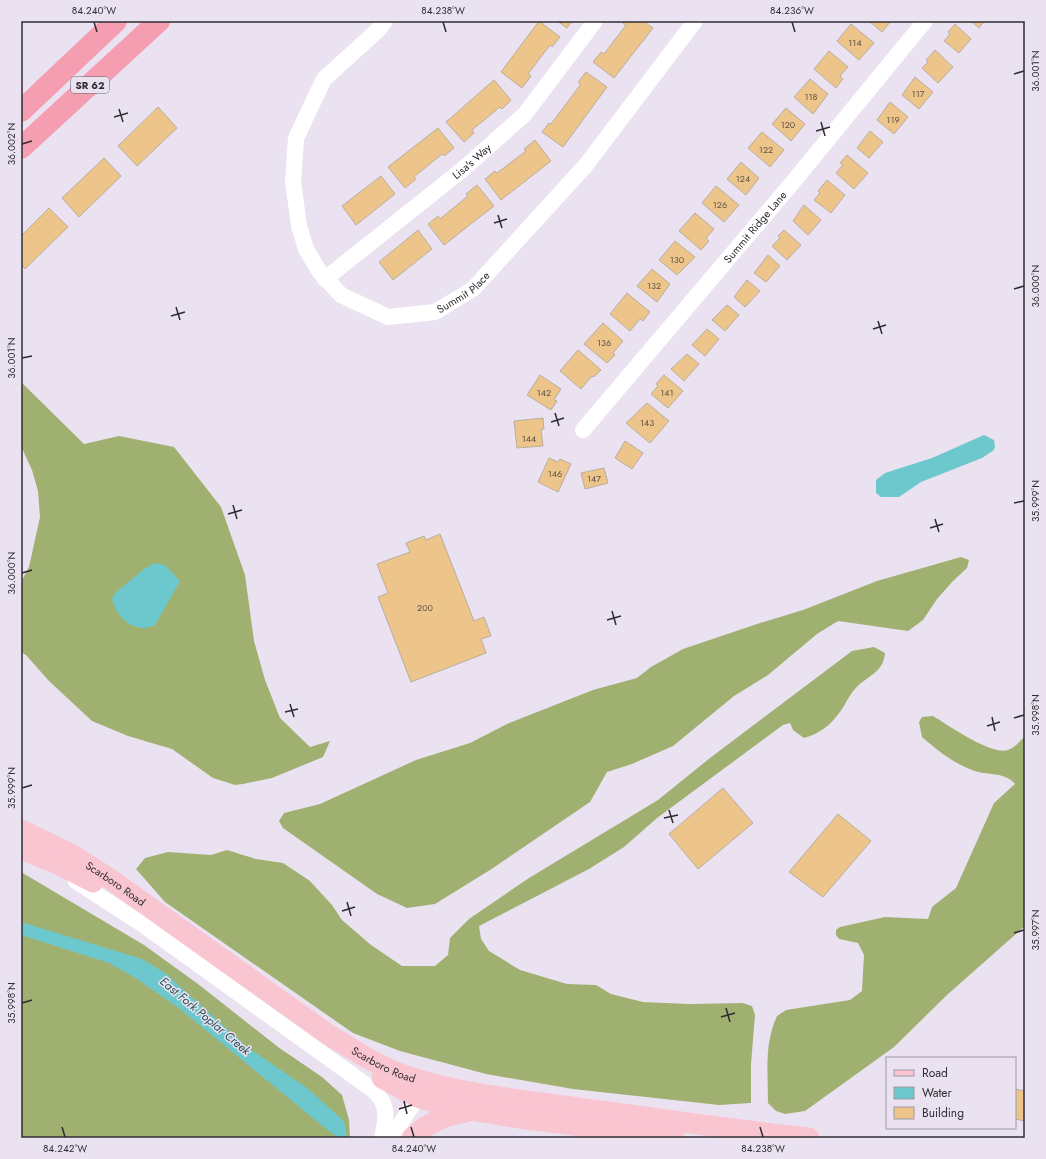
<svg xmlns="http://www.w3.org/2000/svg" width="1046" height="1159" font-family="Jost,sans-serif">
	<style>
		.forest { fill: #a0b070 }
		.water { fill: #6dc8cd }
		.building { fill: #edc48a; stroke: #b8aea0 }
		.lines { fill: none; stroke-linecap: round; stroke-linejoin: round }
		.minor { stroke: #fff; stroke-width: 16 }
		.major { stroke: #f9c5d1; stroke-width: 21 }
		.highway { stroke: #f59eb2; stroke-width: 22 }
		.ticks { fill: none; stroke: #2f2c31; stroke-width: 1.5 }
		.labels { text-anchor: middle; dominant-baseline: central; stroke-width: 3; stroke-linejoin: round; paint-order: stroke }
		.number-label { font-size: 9px; fill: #5e5247 }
		.shield { fill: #eae2f1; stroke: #67636b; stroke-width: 1 }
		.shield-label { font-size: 10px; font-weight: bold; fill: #2f2c31 }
		.street-label { font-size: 11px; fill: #2f2c31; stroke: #eae2f1 }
		.water-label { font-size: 12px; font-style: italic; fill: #254f51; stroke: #eae2f1 }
		.neatline { fill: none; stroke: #2f2c31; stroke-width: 1.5 }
		.ticks-label { font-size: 10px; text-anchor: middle; fill: #2f2c31 }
	</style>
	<rect width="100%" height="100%" fill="#eae2f1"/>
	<path class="forest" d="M 21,382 L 84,444 L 119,436 L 174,447 L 221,507 L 245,575 L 254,641 L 265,680 L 280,718 L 310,747 L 330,741 L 323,757 L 272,778 L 243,784 L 235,785 L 213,778 L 172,749 L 128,736 L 92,721 L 49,681 L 26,655 L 21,652 L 21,582 L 29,567 L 40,517 L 38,491 L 32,470 L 21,446 Z
		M 961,557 L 969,560 L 967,568 L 953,581 L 937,599 L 923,620 L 908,631 L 838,621 L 817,634 L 768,675 L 734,696 L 673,746 L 632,764 L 607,772 L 590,802 L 490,870 L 435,904 L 407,908 L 377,894 L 283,828 L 279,821 L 284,813 L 320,804 L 416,760 L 470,743 L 507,724 L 593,690 L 637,678 L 651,667 L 683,649 L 757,624 L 803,610 L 877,581 Z
		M 874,647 L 885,653 C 883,674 867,675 855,689 C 851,693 848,699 845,704 C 835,721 823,733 804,738 L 793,730 L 790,723 L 783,725 L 657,818 L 624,847 L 589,869 L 479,926 L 481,939 L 489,951 L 520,970 L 567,984 L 596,985 L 611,994 L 643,1002 L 689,1004 L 742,1003 L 752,1006 L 755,1015 L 751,1064 L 751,1103 L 719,1105 L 573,1089 L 486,1074 L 400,1051 L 353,1033 L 165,902 L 136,869 L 145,858 L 168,852 L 211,855 L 227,850 L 256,859 L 283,863 L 310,881 L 332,905 L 342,920 L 371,945 L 402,966 L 435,966 L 448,955 L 450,938 L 469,919 L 529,878 L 658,800 L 710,758 L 852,651 Z
		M 933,716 C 948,725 992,756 1008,750 C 1016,747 1019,741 1025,737 L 1025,926 L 948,994 L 894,1047 L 805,1111 L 785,1114 L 776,1111 L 768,1103 C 768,1073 764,1044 777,1016 L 786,1010 L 850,1000 L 862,991 L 864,955 L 858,943 L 839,939 L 836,935 L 836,930 L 840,927 L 885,917 L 928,919 L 932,907 L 956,888 L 994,803 L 1015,784 C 1005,771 986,776 972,770 C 953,763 937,750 922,737 L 919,722 L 922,717 Z
		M 21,872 L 144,945 L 198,984 L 278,1047 L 322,1077 L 342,1095 L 349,1120 L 350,1138 L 21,1138 Z"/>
	<path class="water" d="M 984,435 L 994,440 L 995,446 L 994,450 L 982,458 L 921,482 L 899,497 L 881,497 L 876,493 L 876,480 L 885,473 L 932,458 Z
		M 155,563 L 165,565 L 180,581 L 155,625 C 136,635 116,618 112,599 L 114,594 L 144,569 Z
		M 21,922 L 142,959 L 165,973 L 247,1047 L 307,1088 L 344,1121 L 347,1138 L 339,1138 L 330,1132 L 180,1009 L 134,977 L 109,963 L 21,935 Z"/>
	<path class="building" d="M 539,21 L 560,37 L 552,47 L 550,45 L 528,74 L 531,76 L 522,88 L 501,72 Z
		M 557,21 L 572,21 L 567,28 Z
		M 625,21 L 643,21 L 653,28 L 614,78 L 593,62 L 601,52 L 604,54 L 626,25 L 623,23 Z
		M 869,21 L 891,21 L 882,32 Z
		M 971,21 L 984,21 L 979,28 Z
		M 851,24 L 874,43 L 859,60 L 837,41 Z
		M 955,24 L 971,39 L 959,53 L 944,41 L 950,34 L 948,32 Z
		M 935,50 L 953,67 L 938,83 L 922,68 L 928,62 L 926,60 Z
		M 829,51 L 848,67 L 840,76 L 843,79 L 836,88 L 814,69 Z
		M 586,72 L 607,87 L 563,147 L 542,132 L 549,123 L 551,124 L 581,84 L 578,82 Z
		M 915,77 L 933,92 L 919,109 L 902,95 Z
		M 810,79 L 828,94 L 813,114 L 794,97 Z
		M 494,80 L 511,100 L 502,109 L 500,107 L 472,130 L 474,133 L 464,142 L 446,122 Z
		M 890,102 L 908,117 L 894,134 L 877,120 Z
		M 158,107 L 177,128 L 137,166 L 118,146 Z
		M 786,108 L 805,124 L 791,141 L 772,124 Z
		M 438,128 L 454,148 L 444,156 L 442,154 L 414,177 L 416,179 L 405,188 L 388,167 Z
		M 870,131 L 883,142 L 869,158 L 857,148 Z
		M 762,132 L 784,150 L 770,167 L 748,148 Z
		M 535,140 L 551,161 L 501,200 L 485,179 L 495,171 L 497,173 L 526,151 L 524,149 Z
		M 847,155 L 868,173 L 854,189 L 836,173 L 843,165 L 840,163 Z
		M 104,158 L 121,176 L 79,217 L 62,198 Z
		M 741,162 L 759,178 L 746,195 L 727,179 Z
		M 381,176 L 395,194 L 356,225 L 342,206 Z
		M 827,180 L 845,195 L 831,213 L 814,200 L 820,193 L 818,191 Z
		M 477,185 L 494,206 L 444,245 L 428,224 L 438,216 L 440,219 L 468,196 L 466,194 Z
		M 716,186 L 739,205 L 724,222 L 702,203 Z
		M 804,205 L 821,220 L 808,235 L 793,221 Z
		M 49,208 L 68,227 L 25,269 L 21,264 L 21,236 Z
		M 695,213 L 714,229 L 706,238 L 709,241 L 701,250 L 679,231 Z
		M 418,230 L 432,249 L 393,280 L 379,262 Z
		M 784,230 L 801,245 L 787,260 L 772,246 L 780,238 L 778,236 Z
		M 675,241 L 695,257 L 677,275 L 659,260 Z
		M 768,255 L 780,266 L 766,282 L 754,273 Z
		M 652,269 L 670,284 L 657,302 L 637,286 Z
		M 747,280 L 760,291 L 745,307 L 734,297 Z
		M 627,293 L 650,312 L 643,321 L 640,319 L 630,331 L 610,314 Z
		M 727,305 L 739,315 L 725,331 L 712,320 Z
		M 603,323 L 623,341 L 613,353 L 615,355 L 607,363 L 584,344 Z
		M 707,329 L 719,339 L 705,356 L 692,345 Z
		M 578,350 L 601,370 L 594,377 L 592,376 L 581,389 L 560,371 Z
		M 687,354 L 699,364 L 684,381 L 671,369 Z
		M 540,375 L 561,389 L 554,400 L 557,401 L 551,410 L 527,395 Z
		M 664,375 L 683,391 L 668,408 L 651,394 L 658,386 L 656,384 Z
		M 647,403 L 669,421 L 650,443 L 626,423 Z
		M 543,418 L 544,429 L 541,429 L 543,446 L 517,448 L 514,421 Z
		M 625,441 L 643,453 L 632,469 L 615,458 Z
		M 549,458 L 558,462 L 560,459 L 571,464 L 558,492 L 538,482 Z
		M 604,468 L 608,483 L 585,489 L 581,473 Z
		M 440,534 L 474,621 L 484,617 L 491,636 L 481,639 L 486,653 L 411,682 L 378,597 L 388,593 L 377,564 L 410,552 L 406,543 L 424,536 L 426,540 Z
		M 723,788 L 753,823 L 698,869 L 669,834 Z
		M 838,814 L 871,841 L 823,897 L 789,872 Z
		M 1015,1089 L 1025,1091 L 1025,1121 L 1015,1119 Z"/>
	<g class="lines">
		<g class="minor">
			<path id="s1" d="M 385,21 L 378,30 L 324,79 L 296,138 L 293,181 L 299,226 L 306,249 L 319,271 L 341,295 L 388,317 L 435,312 L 473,289 L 586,165 L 695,21"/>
			<path id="s2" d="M 325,279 L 462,170 L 525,114 L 595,21"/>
			<path id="s3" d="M 583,430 L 793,182 L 925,21"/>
			<path d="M 76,881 L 142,924 L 373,1090 C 390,1105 386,1119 382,1138"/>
			<path d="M 391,1138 L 423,1089"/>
		</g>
		<g class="major">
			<path id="s4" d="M 21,830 L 73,855 L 110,879 L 329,1035 C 354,1050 378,1066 406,1076 C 459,1094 523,1100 578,1108 C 655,1118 732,1130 809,1138"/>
			<path d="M 21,849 L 58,864 L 93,882"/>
			<path d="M 382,1078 L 417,1097 L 447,1106 L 519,1118 L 674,1138"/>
			<path d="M 412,1138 C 428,1123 444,1115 466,1112"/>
		</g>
		<path class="highway" d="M 21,111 L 116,21
			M 21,148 L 159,21"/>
	</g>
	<path class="ticks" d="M 94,22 L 97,32M 443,22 L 446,32M 792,22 L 795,32M 1014,74 L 1024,71M 119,109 L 123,122M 114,117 L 128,113M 821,122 L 825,136M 816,131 L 830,127M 22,144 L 32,141M 498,215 L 502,228M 494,223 L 507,219M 1014,289 L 1024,286M 176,307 L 180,320M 171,316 L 185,312M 878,321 L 882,334M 873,329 L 886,325M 22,358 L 32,356M 555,413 L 559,426M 551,422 L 564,418M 1014,503 L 1024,501M 233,505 L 237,519M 228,514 L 242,510M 935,519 L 939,532M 930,528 L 943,524M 22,573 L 32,570M 612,611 L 616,625M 607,620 L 621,616M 290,704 L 294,717M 285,712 L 298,709M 992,717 L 995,731M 1014,718 L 1024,715M 987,726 L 1000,722M 22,788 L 32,785M 669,810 L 673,823M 664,818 L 678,815M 347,902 L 351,916M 342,911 L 355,907M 1014,933 L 1024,930M 22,1003 L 32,1000M 726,1008 L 730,1022M 721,1017 L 735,1013M 404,1101 L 407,1114M 399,1109 L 412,1105M 62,1127 L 65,1137M 411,1127 L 414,1137M 760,1127 L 763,1137"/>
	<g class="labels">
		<g class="number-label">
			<text x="855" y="42">114</text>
			<text x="918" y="93">117</text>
			<text x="811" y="96">118</text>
			<text x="893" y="119">119</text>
			<text x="788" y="124">120</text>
			<text x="766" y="149">122</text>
			<text x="743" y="178">124</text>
			<text x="720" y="204">126</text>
			<text x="677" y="259">130</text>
			<text x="654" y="285">132</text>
			<text x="604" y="342">136</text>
			<text x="544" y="392">142</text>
			<text x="667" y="392">141</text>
			<text x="647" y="422">143</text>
			<text x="529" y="438">144</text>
			<text x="555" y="473">146</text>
			<text x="594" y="478">147</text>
			<text x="425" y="607">200</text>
		</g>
		<rect class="shield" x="71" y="77" width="38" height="16" rx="3"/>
		<g class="shield-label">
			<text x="90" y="85">SR 62</text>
		</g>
		<g class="street-label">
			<text stroke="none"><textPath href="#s2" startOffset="188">Lisa's Way</textPath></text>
			<text stroke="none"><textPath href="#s3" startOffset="266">Summit Ridge Lane</textPath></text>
			<text stroke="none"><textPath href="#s1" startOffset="454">Summit Place</textPath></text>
			<text stroke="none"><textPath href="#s4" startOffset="109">Scarboro Road</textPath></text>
			<text stroke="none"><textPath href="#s4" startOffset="433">Scarboro Road</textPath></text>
		</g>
		<g class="water-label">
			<text transform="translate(205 1016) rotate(40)">East Fork Poplar Creek</text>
		</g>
	</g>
	<rect width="1046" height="1159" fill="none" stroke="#eae2f1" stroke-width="44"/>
	<rect x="886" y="1057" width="130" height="72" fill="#eae2f1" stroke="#9f99a4"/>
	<rect x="894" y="1070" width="20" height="6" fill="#f9c5d1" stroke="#9f99a4"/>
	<text x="922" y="1077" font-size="12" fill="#2f2c31">Road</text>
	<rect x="894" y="1087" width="20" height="12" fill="#6dc8cd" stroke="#9f99a4"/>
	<text x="922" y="1097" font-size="12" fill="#2f2c31">Water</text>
	<rect x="894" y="1107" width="20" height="12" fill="#edc48a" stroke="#9f99a4"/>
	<text x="922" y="1117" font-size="12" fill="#2f2c31">Building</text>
	<rect x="22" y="22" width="1002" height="1115" class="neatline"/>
	<g class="ticks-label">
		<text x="94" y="14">84.240°W</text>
		<text x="443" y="14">84.238°W</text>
		<text x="792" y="14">84.236°W</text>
		<text transform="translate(1035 71) rotate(-90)" y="4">36.001°N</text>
		<text transform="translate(11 144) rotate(-90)" y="4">36.002°N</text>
		<text transform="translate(1035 286) rotate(-90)" y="4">36.000°N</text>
		<text transform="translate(11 358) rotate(-90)" y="4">36.001°N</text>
		<text transform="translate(1035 501) rotate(-90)" y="4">35.999°N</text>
		<text transform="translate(11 573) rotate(-90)" y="4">36.000°N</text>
		<text transform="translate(1035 715) rotate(-90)" y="4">35.998°N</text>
		<text transform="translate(11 788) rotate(-90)" y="4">35.999°N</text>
		<text transform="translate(1035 930) rotate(-90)" y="4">35.997°N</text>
		<text transform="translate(11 1003) rotate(-90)" y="4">35.998°N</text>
		<text x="65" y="1152">84.242°W</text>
		<text x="414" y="1152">84.240°W</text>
		<text x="763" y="1152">84.238°W</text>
	</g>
</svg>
